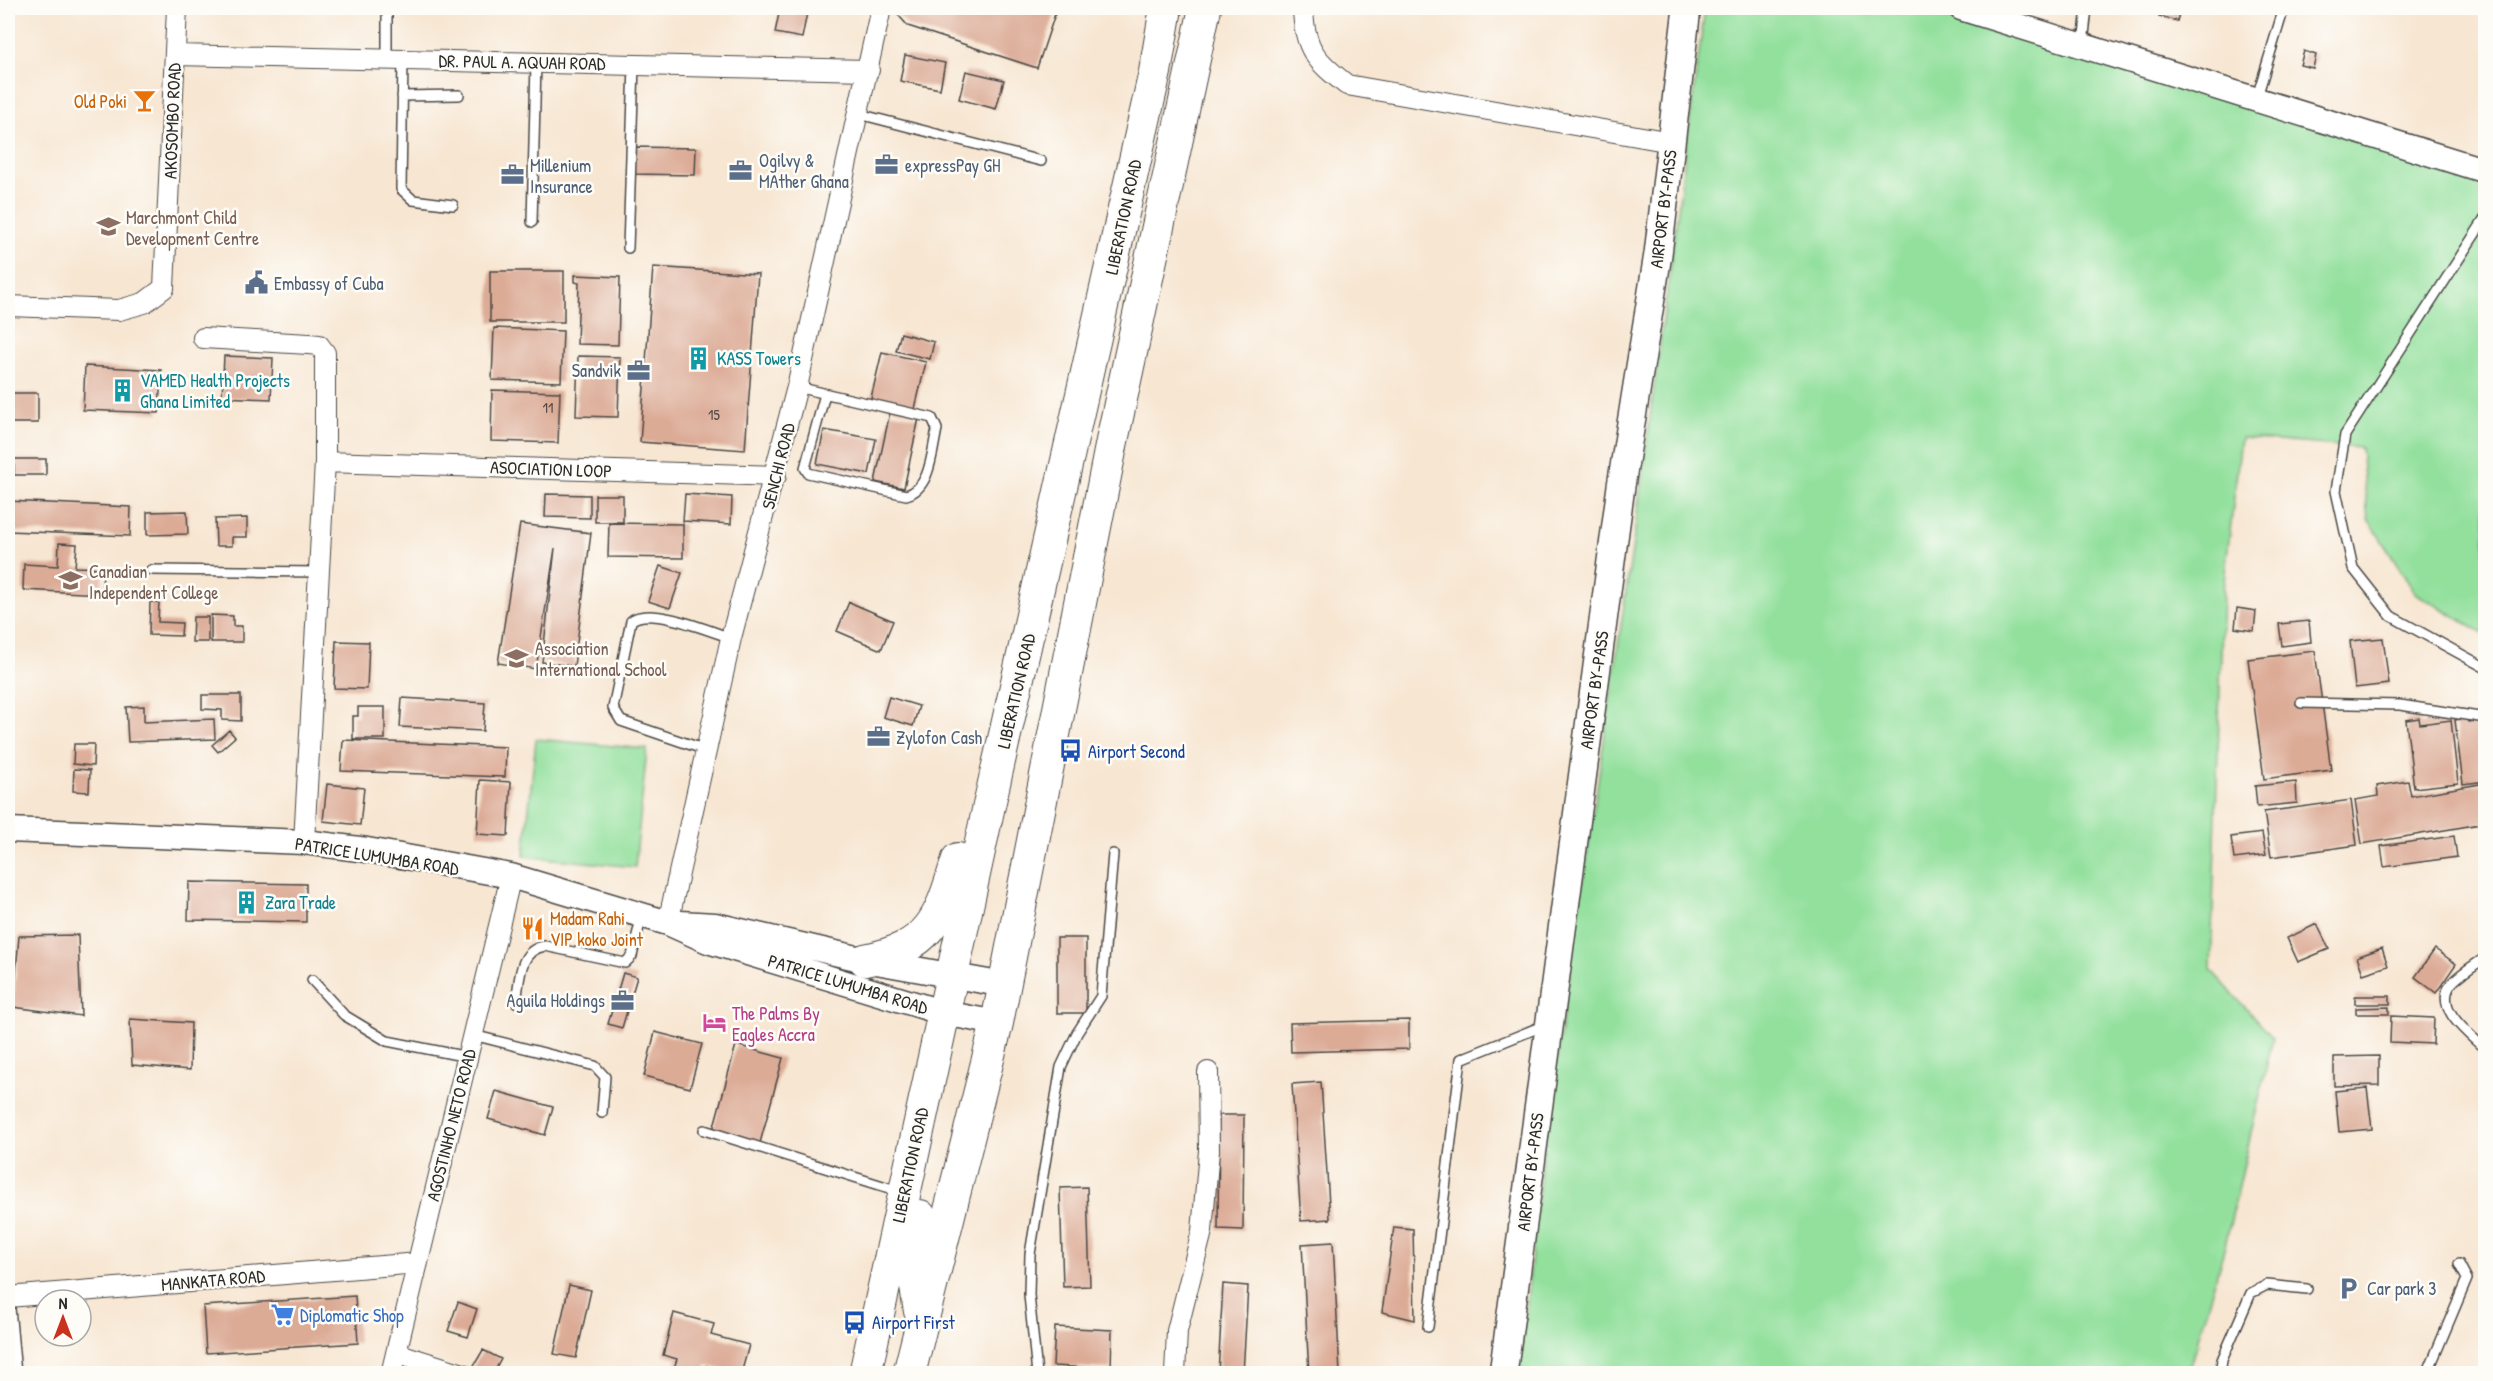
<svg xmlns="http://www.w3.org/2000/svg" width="2493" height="1381" font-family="'Patrick Hand',sans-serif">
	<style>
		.green { fill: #93e09d; stroke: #5f8664; stroke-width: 1.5 }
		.building { fill: #dcab96 }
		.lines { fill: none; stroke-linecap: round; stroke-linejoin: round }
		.service-casing { stroke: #4a4744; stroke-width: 12 }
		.minor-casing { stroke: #4a4744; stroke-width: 22 }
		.tertiary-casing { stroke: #4a4744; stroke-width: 27 }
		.secondary-casing { stroke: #4a4744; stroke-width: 30 }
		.trunk-casing { stroke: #4a4744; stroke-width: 34 }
		.service { stroke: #fff; stroke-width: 9 }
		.minor { stroke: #fff; stroke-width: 20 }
		.tertiary { stroke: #fff; stroke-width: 24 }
		.secondary { stroke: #fff; stroke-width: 27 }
		.trunk { stroke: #fff; stroke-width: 32 }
		.labels { text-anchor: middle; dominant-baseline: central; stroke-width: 5; stroke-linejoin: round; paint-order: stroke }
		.number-label { font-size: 15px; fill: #574b46 }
		.street-label { font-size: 18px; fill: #2b2b2b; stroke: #fdfcf7 }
		.food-label { font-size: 18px; fill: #c56008; stroke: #fdfcf7; text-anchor: end }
		.service-label { font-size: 18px; fill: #4e5e75; stroke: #fdfcf7; text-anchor: start }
		.education-label { font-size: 18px; fill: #785e54; stroke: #fdfcf7; text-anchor: start }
		.culture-label { font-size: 18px; fill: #0d838f; stroke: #fdfcf7; text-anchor: start }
		.transit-label { font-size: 18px; fill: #164399; stroke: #fdfcf7; text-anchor: start }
		.hotel-label { font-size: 18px; fill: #b23c85; stroke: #fdfcf7; text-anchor: start }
		.shop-label { font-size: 18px; fill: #366cbe; stroke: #fdfcf7; text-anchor: start }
	</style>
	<rect width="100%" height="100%" fill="#fdfcf7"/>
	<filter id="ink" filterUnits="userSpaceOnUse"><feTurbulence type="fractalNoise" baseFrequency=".0167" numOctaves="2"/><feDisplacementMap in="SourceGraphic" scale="12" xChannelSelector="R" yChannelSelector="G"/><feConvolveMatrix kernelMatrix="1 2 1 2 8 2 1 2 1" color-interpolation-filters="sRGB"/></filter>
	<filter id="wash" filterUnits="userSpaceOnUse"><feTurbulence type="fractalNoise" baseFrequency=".008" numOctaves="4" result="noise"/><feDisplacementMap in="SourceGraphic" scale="24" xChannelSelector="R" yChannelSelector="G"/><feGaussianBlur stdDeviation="1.35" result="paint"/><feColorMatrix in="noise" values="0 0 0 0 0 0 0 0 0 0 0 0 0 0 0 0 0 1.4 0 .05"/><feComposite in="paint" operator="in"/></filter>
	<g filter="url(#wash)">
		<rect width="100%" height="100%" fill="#f7e6d2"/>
		<path class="green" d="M 1705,8 L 1946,8 L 2033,26 L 2485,176 L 2485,634 L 2415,593 L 2368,519 L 2361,448 L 2241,438 L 2223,590 L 2211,970 L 2273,1038 L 2225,1246 L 2188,1373 L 1519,1374 L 1543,1152 L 1633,544 Z
			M 536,739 L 647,749 L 635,867 L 524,856 Z"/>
		<g id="blocks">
			<path class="building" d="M 780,8 L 808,8 L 802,38 L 775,33 Z
				M 892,8 L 1057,8 L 1037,68 L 908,26 Z
				M 2161,8 L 2180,10 L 2177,21 L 2159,16 Z
				M 2304,51 L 2316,55 L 2313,68 L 2300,65 Z
				M 905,55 L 945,63 L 940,89 L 900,81 Z
				M 966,71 L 1004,80 L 996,109 L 959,99 Z
				M 632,147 L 696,148 L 695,175 L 632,174 Z
				M 653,267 L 758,274 L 745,450 L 640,442 Z
				M 490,271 L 564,271 L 564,322 L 490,322 Z
				M 575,275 L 620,277 L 618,345 L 577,344 L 579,283 L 575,282 Z
				M 494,328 L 563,331 L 561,382 L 492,380 Z
				M 901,333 L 934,342 L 930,359 L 896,351 Z
				M 882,352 L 926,362 L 914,413 L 870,402 Z
				M 224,356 L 273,358 L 271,399 L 222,397 Z
				M 578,356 L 620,357 L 618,417 L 576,416 Z
				M 85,366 L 161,370 L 159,413 L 83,410 Z
				M 492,390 L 560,392 L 558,443 L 491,441 Z
				M 8,393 L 38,393 L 38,423 L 8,423 Z
				M 890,412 L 919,418 L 904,488 L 875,482 Z
				M 824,430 L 876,439 L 869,474 L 817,464 Z
				M 14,459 L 46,459 L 46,475 L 14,475 Z
				M 546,494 L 590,495 L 590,518 L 545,517 Z
				M 685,494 L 732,497 L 731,524 L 683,521 Z
				M 595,495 L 623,495 L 623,522 L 595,522 Z
				M 8,501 L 131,507 L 130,536 L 8,531 Z
				M 187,511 L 188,534 L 147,535 L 147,512 Z
				M 247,518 L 247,537 L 232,537 L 232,546 L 216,546 L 215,519 Z
				M 609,523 L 683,524 L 683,558 L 608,557 Z
				M 520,524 L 591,533 L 574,666 L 542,662 L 555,548 L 536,669 L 498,663 Z
				M 59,543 L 77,544 L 75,567 L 103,568 L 102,594 L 23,590 L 24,564 L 58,566 Z
				M 660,566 L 682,573 L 670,608 L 648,601 Z
				M 150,602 L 159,602 L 158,622 L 182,623 L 181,636 L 149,635 Z
				M 849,602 L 893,621 L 881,650 L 837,631 Z
				M 2237,608 L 2256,611 L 2254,631 L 2235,628 Z
				M 211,615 L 233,616 L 233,626 L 242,626 L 242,642 L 211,642 Z
				M 193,617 L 208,617 L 208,642 L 192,642 Z
				M 2309,621 L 2311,642 L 2282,646 L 2279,624 Z
				M 2383,638 L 2389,684 L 2355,688 L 2350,641 Z
				M 336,641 L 369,642 L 367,689 L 334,688 Z
				M 2315,651 L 2331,770 L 2264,779 L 2248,659 Z
				M 202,695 L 241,695 L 241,721 L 222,720 L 222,710 L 202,709 Z
				M 889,697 L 919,706 L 913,726 L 883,717 Z
				M 402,698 L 485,703 L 483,731 L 400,727 Z
				M 144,706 L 144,722 L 214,719 L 215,739 L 128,742 L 126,707 Z
				M 358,707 L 385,707 L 385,739 L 353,739 L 353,716 L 358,716 Z
				M 2419,718 L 2420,724 L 2451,720 L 2458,783 L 2414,788 L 2406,720 Z
				M 2467,718 L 2468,722 L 2482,720 L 2486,781 L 2463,784 L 2455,720 Z
				M 229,730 L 235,737 L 218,752 L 212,745 Z
				M 343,740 L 506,747 L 505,777 L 341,771 Z
				M 74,744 L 94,744 L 93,766 L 73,764 Z
				M 74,769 L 90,770 L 89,792 L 73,791 Z
				M 480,780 L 511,782 L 508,836 L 477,834 Z
				M 2408,781 L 2411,796 L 2486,783 L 2486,823 L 2362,844 L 2355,800 L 2378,796 L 2377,786 Z
				M 2296,782 L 2297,803 L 2257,807 L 2255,786 Z
				M 327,784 L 364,788 L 360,825 L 323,821 Z
				M 2351,800 L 2357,845 L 2271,857 L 2264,812 Z
				M 2262,833 L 2266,855 L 2234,859 L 2231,837 Z
				M 2454,836 L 2457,857 L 2384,867 L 2381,846 Z
				M 189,882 L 306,884 L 306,922 L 188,920 Z
				M 2317,924 L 2329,949 L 2298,962 L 2287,938 Z
				M 78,935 L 81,1016 L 13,1007 L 19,936 Z
				M 1057,938 L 1086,938 L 1086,1013 L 1057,1013 Z
				M 2382,948 L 2388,966 L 2363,974 L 2357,957 Z
				M 2435,949 L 2456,964 L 2436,993 L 2415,977 Z
				M 623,973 L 637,977 L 622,1028 L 608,1024 Z
				M 2355,996 L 2390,996 L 2390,1004 L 2355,1004 Z
				M 2389,1007 L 2389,1014 L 2356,1014 L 2356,1008 Z
				M 2391,1016 L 2434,1018 L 2433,1044 L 2390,1042 Z
				M 130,1019 L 191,1023 L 190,1070 L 132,1065 Z
				M 1409,1020 L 1409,1049 L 1291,1052 L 1290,1023 Z
				M 655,1032 L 702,1044 L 690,1088 L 644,1076 Z
				M 736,1045 L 783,1058 L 760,1143 L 713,1130 Z
				M 2379,1056 L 2379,1085 L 2334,1086 L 2334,1057 Z
				M 1321,1082 L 1330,1219 L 1301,1221 L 1292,1084 Z
				M 2367,1088 L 2372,1129 L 2339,1132 L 2335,1091 Z
				M 496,1091 L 553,1107 L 545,1135 L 488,1119 Z
				M 1219,1115 L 1244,1115 L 1243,1230 L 1218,1229 Z
				M 1087,1187 L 1090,1286 L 1063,1287 L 1060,1188 Z
				M 1394,1227 L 1413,1229 L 1415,1320 L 1382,1312 Z
				M 1333,1242 L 1340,1374 L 1309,1374 L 1302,1244 Z
				M 1223,1284 L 1248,1286 L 1243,1374 L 1218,1374 Z
				M 569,1285 L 591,1290 L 576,1358 L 554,1354 Z
				M 355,1296 L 358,1343 L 206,1353 L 203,1306 Z
				M 458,1302 L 477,1309 L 468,1337 L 448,1331 Z
				M 674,1313 L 714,1324 L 711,1335 L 749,1345 L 741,1374 L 706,1366 L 704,1374 L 674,1368 L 677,1359 L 663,1355 Z
				M 1055,1327 L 1112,1330 L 1111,1369 L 1053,1366 Z
				M 483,1350 L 501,1359 L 493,1374 L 486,1374 L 473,1367 Z"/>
		</g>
	</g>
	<g filter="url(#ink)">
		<use href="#blocks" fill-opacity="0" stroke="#4a4744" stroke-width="1.5"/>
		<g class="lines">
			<defs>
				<path id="service" d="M 2083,44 L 2087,8
					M 387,59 L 387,8
					M 403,60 L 401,189 L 413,200 L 453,205
					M 402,96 L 459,95
					M 2256,100 L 2284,8
					M 859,114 L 1041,161
					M 2486,217 L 2345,435 L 2336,491 L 2353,568 L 2391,616 L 2486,668
					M 532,222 L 536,63
					M 628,248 L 634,65
					M 797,387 L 932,418 L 937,429 C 932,450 931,489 906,495 L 808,473 L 805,468 L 825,394
					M 151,570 L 319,572
					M 2301,703 L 2400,705 L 2486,718
					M 706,750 L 621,721 L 613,708 L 631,621 C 648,605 710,631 731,638
					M 2486,957 C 2475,965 2459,974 2451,984 C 2433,1009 2471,1035 2486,1050
					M 312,980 L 344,1015 L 387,1041 L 468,1057
					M 516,1002 C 520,980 518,950 545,946 L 625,963 L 632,956 L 642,915
					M 473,1035 L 595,1066 L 605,1077 L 602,1113
					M 704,1130 L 899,1191
					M 9,1297 L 16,1374
					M 1428,1327 L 1461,1059 L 1545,1025
					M 1037,1374 L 1029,1295 L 1030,1254 L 1061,1067 L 1077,1033 L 1101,996 L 1113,854
					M 2220,1374 L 2222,1360 L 2251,1293 L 2267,1285 L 2307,1289
					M 2427,1374 L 2467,1279 L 2459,1264"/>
				<path id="minor" d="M 1303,8 C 1304,49 1316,61 1347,85 L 1671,142
					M 175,55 L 869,70
					M 8,306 L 119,310 L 144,303 L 164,288 L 177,8
					M 203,338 L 309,344 L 319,345 L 325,353 L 325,462 L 304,842
					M 325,462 L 776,476
					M 668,923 L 731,638 L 797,387 L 881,8
					M 8,1297 L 418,1263
					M 396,1353 L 463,1374
					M 391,1374 L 511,876
					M 1175,1374 L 1177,1331 L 1202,1231 L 1209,1151 L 1208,1072"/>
				<path id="tertiary" d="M 1961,8 L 2486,171
					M 8,830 L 304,842 L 367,850 L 511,876 L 668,923 L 708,941 L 944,1013 L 997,1023
					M 680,923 L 715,925 L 865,960 L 1005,985"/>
				<path id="secondary" d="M 1503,1374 L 1621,486 L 1658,254 L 1687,8"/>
				<path id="trunk" d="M 865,960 C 932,946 939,920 958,859
					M 920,1216 C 911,1253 913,1274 920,1311
					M 865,1374 L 990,801 L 1155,72 L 1166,8
					M 909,1374 L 997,1023 L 1112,441 L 1205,8"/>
			</defs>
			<use href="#service" class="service-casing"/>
			<use href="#minor" class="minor-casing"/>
			<use href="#tertiary" class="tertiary-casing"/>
			<use href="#secondary" class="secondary-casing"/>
			<use href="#trunk" class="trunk-casing"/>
			<use href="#service" class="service"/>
			<use href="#minor" class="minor"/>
			<use href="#tertiary" class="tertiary"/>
			<use href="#secondary" class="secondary"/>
			<use href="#trunk" class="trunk"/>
		</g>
	</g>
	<defs>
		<symbol id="bar-bare" viewBox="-9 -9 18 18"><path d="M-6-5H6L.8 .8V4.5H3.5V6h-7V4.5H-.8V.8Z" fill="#e8710a" stroke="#fdfcf7" stroke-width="2.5" paint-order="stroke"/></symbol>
		<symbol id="office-bare" viewBox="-9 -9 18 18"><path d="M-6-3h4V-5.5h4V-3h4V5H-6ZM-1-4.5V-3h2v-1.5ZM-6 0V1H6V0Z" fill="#5c6f8a" stroke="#fdfcf7" stroke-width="2.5" paint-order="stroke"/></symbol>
		<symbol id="school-bare" viewBox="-9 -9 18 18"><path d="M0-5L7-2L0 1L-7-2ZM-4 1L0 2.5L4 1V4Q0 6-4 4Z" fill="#8d6e63" stroke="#fdfcf7" stroke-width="2.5" paint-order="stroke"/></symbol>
		<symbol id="civic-bare" viewBox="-9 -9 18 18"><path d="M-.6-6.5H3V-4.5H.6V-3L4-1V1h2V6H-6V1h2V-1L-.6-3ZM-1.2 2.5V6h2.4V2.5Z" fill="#5c6f8a" stroke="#fdfcf7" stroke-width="2.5" paint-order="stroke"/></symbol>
		<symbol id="building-bare" viewBox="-9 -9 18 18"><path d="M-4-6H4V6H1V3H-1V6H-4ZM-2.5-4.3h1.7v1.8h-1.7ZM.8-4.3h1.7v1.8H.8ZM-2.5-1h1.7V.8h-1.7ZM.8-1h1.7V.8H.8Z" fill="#0f9aa8" stroke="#fdfcf7" stroke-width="2.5" paint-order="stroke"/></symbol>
		<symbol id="bus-bare" viewBox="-9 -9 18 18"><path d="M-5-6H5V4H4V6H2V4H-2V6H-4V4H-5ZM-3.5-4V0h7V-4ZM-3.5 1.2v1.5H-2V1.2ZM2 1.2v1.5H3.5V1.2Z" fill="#1a4fb4" stroke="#fdfcf7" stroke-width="2.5" paint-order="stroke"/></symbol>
		<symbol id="restaurant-bare" viewBox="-9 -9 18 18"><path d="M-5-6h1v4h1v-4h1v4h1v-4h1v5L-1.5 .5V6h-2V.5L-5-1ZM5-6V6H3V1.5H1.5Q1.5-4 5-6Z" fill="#e8710a" stroke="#fdfcf7" stroke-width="2.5" paint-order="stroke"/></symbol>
		<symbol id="hotel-bare" viewBox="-9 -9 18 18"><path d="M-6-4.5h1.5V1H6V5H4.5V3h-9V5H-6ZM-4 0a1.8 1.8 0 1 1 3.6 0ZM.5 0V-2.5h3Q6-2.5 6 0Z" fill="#d1479c" stroke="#fdfcf7" stroke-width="2.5" paint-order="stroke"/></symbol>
		<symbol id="parking-bare" viewBox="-9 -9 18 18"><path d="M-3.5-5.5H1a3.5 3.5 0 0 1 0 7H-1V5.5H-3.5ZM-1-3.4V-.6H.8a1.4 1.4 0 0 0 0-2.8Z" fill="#5c6f8a" stroke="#fdfcf7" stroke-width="2.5" paint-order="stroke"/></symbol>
		<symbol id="supermarket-bare" viewBox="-9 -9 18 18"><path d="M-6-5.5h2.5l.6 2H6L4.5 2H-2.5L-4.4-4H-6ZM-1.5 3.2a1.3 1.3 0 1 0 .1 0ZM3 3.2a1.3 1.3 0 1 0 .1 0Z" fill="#3f7fe0" stroke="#fdfcf7" stroke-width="2.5" paint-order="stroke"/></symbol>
	</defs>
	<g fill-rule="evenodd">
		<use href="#bar-bare" x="128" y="84" width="33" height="33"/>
		<use href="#office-bare" x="870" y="148" width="33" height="33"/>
		<use href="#office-bare" x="724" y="154" width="33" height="33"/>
		<use href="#office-bare" x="496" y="158" width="33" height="33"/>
		<use href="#school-bare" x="92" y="210" width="33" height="33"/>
		<use href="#civic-bare" x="240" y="266" width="33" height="33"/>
		<use href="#building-bare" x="682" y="342" width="33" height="33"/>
		<use href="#office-bare" x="622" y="354" width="33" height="33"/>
		<use href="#building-bare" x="106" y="374" width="33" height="33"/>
		<use href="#school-bare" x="54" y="564" width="33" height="33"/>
		<use href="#school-bare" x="500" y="642" width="33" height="33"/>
		<use href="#office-bare" x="862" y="720" width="33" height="33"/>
		<use href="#bus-bare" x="1054" y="734" width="33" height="33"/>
		<use href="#building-bare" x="230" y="886" width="33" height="33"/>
		<use href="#restaurant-bare" x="516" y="912" width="33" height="33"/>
		<use href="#office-bare" x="606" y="984" width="33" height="33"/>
		<use href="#hotel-bare" x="698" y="1006" width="33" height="33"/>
		<use href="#parking-bare" x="2332" y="1272" width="33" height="33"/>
		<use href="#supermarket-bare" x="266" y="1298" width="33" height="33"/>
		<use href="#bus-bare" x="838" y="1306" width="33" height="33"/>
	</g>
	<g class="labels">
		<g class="number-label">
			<text x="548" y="407">11</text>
			<text x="714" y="414">15</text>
		</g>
		<g class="street-label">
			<text transform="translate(522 62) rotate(1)">DR. PAUL A. AQUAH ROAD</text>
			<text transform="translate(172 121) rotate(-88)">AKOSOMBO ROAD</text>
			<text transform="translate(1663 209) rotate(-83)">AIRPORT BY-PASS</text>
			<text transform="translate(1123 217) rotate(-78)">LIBERATION ROAD</text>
			<text transform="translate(778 466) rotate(-76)">SENCHI ROAD</text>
			<text transform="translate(551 469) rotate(2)">ASOCIATION LOOP</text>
			<text transform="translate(1594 690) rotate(-82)">AIRPORT BY-PASS</text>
			<text transform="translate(1016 691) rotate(-77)">LIBERATION ROAD</text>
			<text transform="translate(377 856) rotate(9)">PATRICE LUMUMBA ROAD</text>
			<text transform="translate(848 984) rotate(17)">PATRICE LUMUMBA ROAD</text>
			<text transform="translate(451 1125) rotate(-76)">AGOSTINHO NETO ROAD</text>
			<text transform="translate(910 1165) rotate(-78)">LIBERATION ROAD</text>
			<text transform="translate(1530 1172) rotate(-83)">AIRPORT BY-PASS</text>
			<text transform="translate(213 1280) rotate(-5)">MANKATA ROAD</text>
		</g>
		<g class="food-label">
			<text x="127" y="101">Old Poki</text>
			<text x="550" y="918" text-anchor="start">Madam Rahi<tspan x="550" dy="21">VIP koko Joint</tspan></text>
		</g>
		<g class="service-label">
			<text x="759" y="160">Ogilvy &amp;<tspan x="759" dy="21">MAther Ghana</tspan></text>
			<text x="530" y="165">Millenium<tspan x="530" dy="21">Insurance</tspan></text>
			<text x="905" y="165">expressPay GH</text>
			<text x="274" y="283">Embassy of Cuba</text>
			<text x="621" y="370" text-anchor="end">Sandvik</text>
			<text x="896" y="737">Zylofon Cash</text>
			<text x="605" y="1000" text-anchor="end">Aguila Holdings</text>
			<text x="2367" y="1288">Car park 3</text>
		</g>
		<g class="education-label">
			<text x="126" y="217">Marchmont Child<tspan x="126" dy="21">Development Centre</tspan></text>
			<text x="89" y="571">Canadian<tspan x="89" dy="21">Independent College</tspan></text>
			<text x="535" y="648">Association<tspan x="535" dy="21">International School</tspan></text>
		</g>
		<g class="culture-label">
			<text x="717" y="358">KASS Towers</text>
			<text x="140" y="380">VAMED Health Projects<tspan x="140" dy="21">Ghana Limited</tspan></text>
			<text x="265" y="902">Zara Trade</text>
		</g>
		<g class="transit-label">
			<text x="1088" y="751">Airport Second</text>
			<text x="872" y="1322">Airport First</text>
		</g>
		<g class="hotel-label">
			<text x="732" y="1013">The Palms By<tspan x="732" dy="21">Eagles Accra</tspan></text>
		</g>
		<g class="shop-label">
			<text x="300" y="1315">Diplomatic Shop</text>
		</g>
	</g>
	<rect width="2493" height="1381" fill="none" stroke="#fdfcf7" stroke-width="30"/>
	<g transform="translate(63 1318)"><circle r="28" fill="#fdfcf7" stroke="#a9a8a5" stroke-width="1.5"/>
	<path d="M0-4.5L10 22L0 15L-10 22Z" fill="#c8321e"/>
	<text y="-9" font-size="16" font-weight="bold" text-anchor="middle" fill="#2b2b2b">N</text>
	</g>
</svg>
